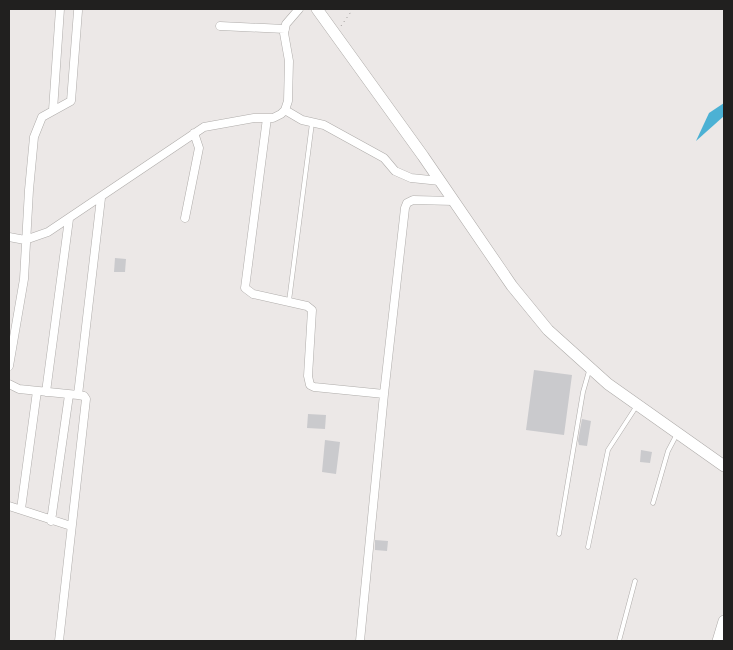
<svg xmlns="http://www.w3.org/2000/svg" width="733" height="650" font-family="Montserrat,sans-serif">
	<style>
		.water { fill: #4cb1d4 }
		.building { fill: #cacacd }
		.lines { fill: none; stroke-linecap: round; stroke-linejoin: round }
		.lane-casing { stroke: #afacaa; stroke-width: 5 }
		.street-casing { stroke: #afacaa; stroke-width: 9 }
		.secondary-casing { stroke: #afacaa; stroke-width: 12 }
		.path { stroke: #999695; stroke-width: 1; stroke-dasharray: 1 4; stroke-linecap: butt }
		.lane { stroke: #fff; stroke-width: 4 }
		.street { stroke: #fff; stroke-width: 8 }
		.secondary { stroke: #fff; stroke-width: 11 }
	</style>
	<rect width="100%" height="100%" fill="#ece8e7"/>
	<path class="water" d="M 724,103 L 724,116 L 696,141 L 709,113 Z"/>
	<path class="building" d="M 115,258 L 126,259 L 125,272 L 114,272 Z
		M 534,370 L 572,375 L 564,435 L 526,430 Z
		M 308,414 L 326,415 L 325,429 L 307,428 Z
		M 582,419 L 591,421 L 587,446 L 579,445 L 578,441 Z
		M 325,440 L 340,442 L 336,474 L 322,472 Z
		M 641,450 L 652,452 L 650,463 L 640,462 Z
		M 375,540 L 388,541 L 387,551 L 375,550 Z"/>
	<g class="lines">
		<defs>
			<path id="lane" d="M 289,301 L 312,123
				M 653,503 L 668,451 L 677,434
				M 559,534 L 583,392 L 589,371
				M 588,547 L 608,450 L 636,407
				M 619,641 L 635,581"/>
			<path id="street" d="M 220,26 L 285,29
				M 53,110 L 60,9
				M 285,110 L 302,120 L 324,125 L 384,158 L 395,171 L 411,178 L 440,181
				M 267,118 L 245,288 L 253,294 L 307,306 L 312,310 L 308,376 L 310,385 L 314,387 L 384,394
				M 185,218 L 199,148 L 194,133
				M 9,237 L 25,240 L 48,232 L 204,127 L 254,118 L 273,118 L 281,114 L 285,110 L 288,101 L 289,61 L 284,33 L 286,24 L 299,9
				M 9,366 L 24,279 L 29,190 L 34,137 L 42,117 L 71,101 L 78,11
				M 9,384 L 19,389 L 78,395 L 101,198
				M 46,392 L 69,219
				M 9,506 L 71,526
				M 21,509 L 37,391
				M 51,521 L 69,395
				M 59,641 L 86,399 L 84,396 L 78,395
				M 360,641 L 384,394 L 405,208 L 407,203 L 413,200 L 454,201"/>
			<path id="secondary" d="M 317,9 L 423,156 L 512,286 L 548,330 L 608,384 L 724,466
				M 718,641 L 724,621"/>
		</defs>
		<use href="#lane" class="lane-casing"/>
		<use href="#street" class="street-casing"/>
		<use href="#secondary" class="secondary-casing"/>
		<path class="path" d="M 341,26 L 353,9"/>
		<use href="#lane" class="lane"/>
		<use href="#street" class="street"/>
		<use href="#secondary" class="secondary"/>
	</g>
	<rect width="733" height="650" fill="none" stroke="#21201f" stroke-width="20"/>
</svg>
